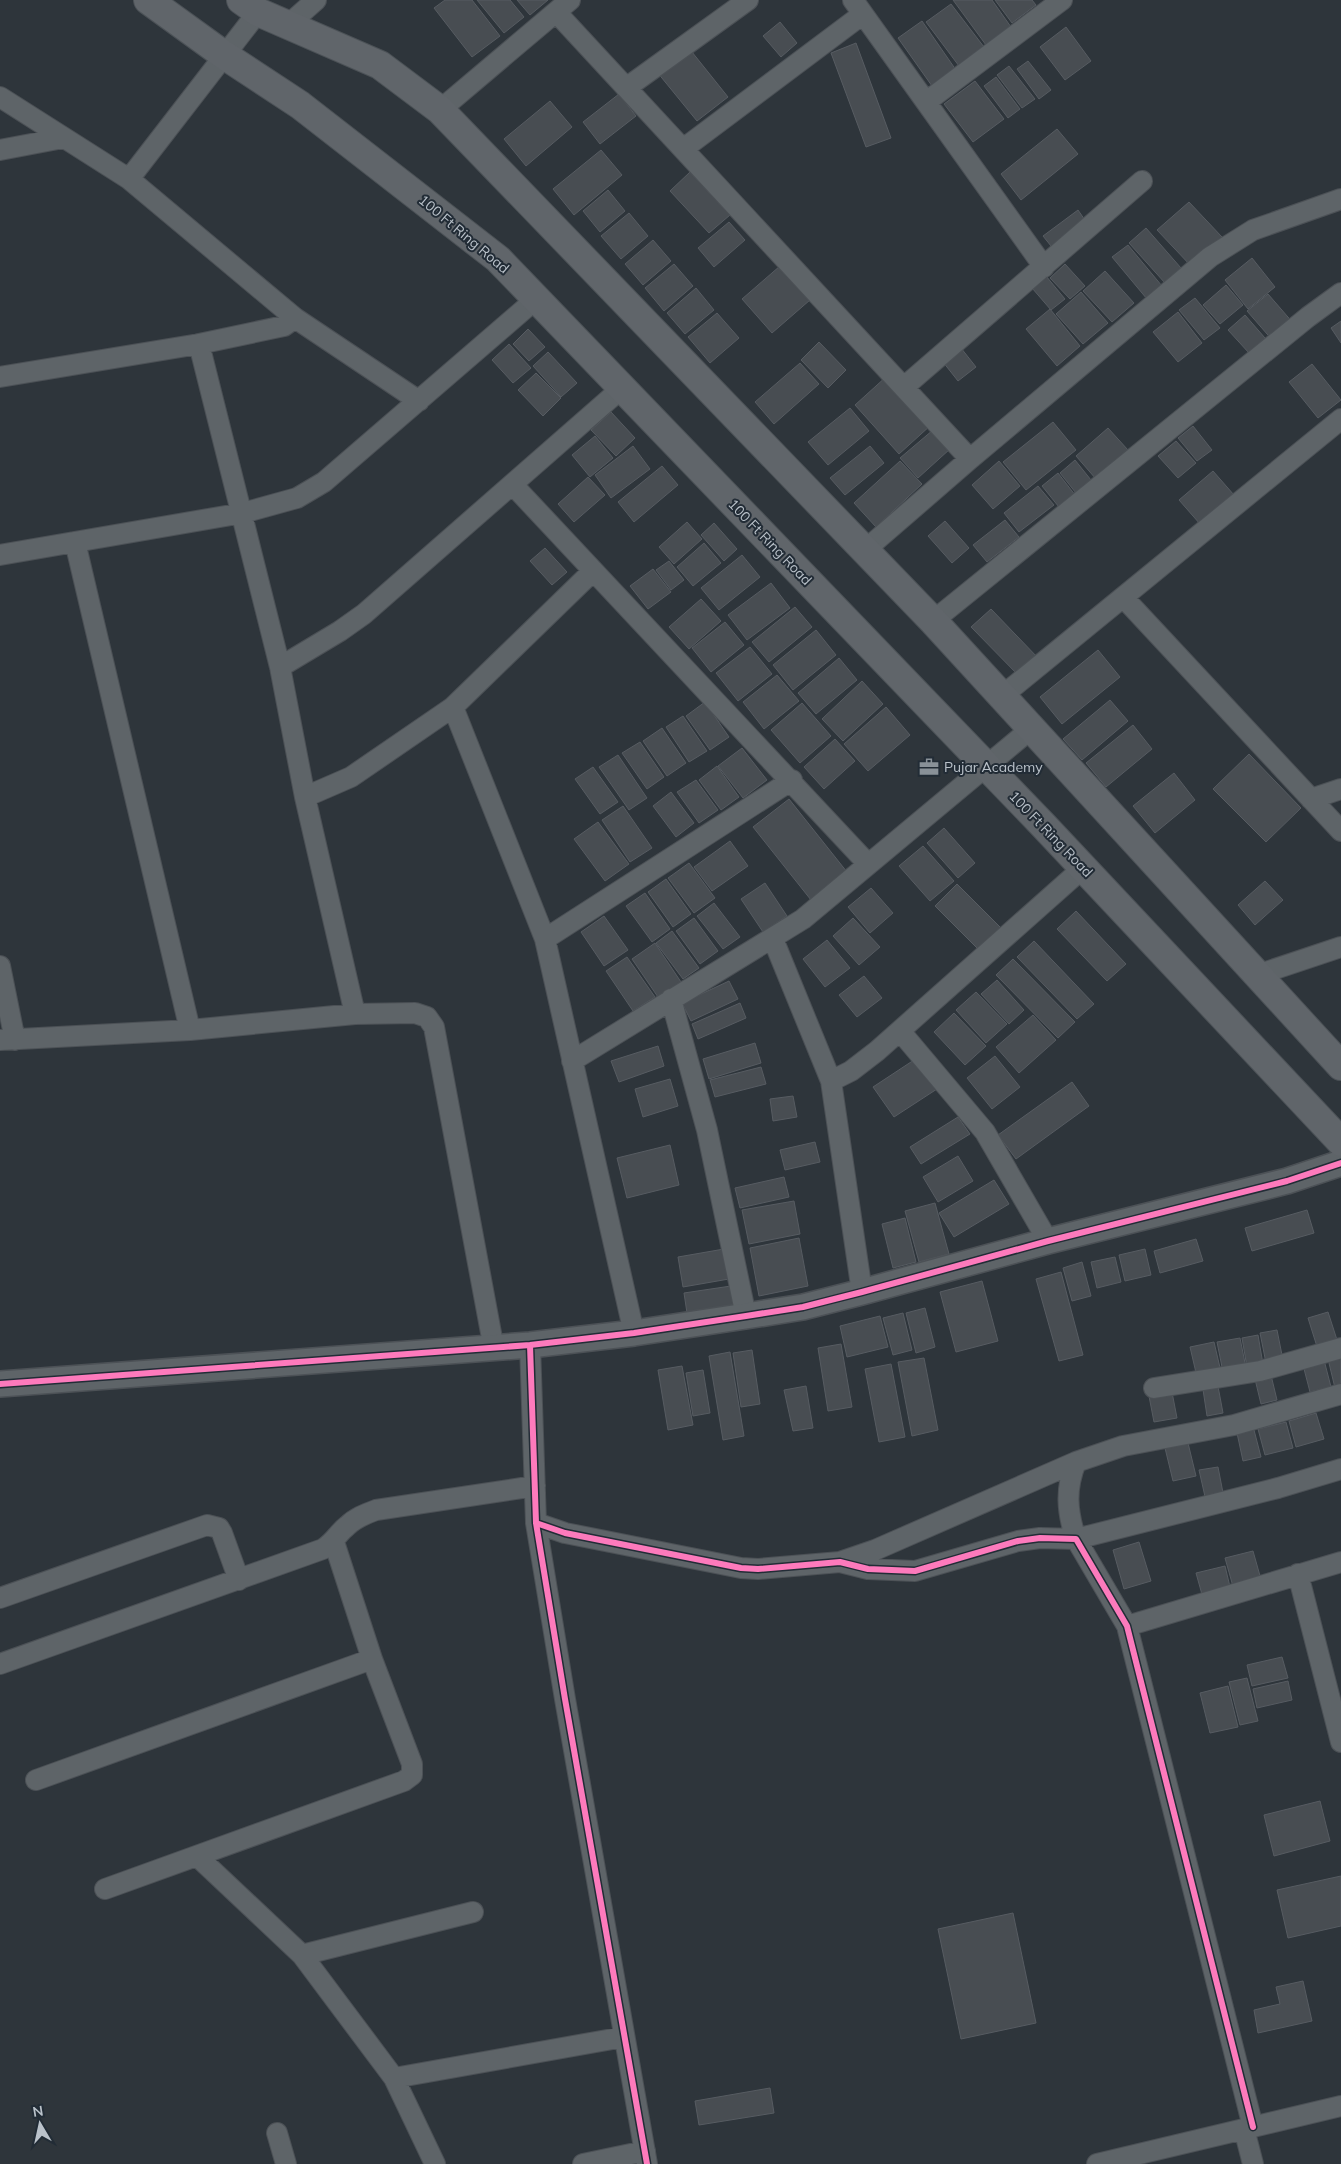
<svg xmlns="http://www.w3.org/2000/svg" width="1341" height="2164" font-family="Mulish,sans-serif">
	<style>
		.building { fill: #484d52; stroke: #575c62 }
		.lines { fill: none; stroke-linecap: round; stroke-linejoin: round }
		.minor-casing { stroke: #4c5156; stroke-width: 22 }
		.tertiary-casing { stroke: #4c5156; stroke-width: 28 }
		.primary-casing { stroke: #4c5257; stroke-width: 30 }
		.minor { stroke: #5e6468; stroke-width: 20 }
		.tertiary { stroke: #5e6468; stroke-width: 25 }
		.primary { stroke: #60656a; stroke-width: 28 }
		.cycleway-casing { stroke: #222c36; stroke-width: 9 }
		.cycleway { stroke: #fd7abc; stroke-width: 6 }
		.labels { text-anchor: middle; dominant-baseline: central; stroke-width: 4; stroke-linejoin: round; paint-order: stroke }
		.street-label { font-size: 14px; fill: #bac2ca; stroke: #222c36 }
		.poi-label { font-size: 14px; fill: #bac2ca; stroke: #222c36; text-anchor: start }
	</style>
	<rect width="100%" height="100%" fill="#2e353b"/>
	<path class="building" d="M 445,0 L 472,0 L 500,36 L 472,57 L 434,8 Z
		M 477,0 L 510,0 L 524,17 L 504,33 Z
		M 517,0 L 548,0 L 530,15 Z
		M 953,0 L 992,0 L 1011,27 L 986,45 Z
		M 995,0 L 1032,0 L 1036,5 L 1012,23 Z
		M 951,4 L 984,47 L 959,66 L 926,22 Z
		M 922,21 L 956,70 L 932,86 L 898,38 Z
		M 780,22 L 797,43 L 781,57 L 763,36 Z
		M 1066,27 L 1091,61 L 1065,80 L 1040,47 Z
		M 856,43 L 891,138 L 866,147 L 831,53 Z
		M 688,47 L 728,97 L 697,121 L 657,72 Z
		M 1028,61 L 1051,90 L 1039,99 L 1017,69 Z
		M 1009,66 L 1035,99 L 1022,108 L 997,75 Z
		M 996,77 L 1020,109 L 1008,118 L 984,86 Z
		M 975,81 L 1004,119 L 973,142 L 944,104 Z
		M 619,94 L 636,116 L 600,144 L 583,122 Z
		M 550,101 L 572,127 L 526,166 L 504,139 Z
		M 1057,129 L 1078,154 L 1021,200 L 1001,174 Z
		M 601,150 L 622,175 L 574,215 L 553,189 Z
		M 690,172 L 730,215 L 709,233 L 670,191 Z
		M 608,190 L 625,211 L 600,232 L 583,211 Z
		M 1189,202 L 1222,237 L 1191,266 L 1157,230 Z
		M 1078,210 L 1089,226 L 1055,251 L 1043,236 Z
		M 629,213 L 648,236 L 621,259 L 601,236 Z
		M 729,222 L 745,240 L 714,267 L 698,248 Z
		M 1146,228 L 1181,268 L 1165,283 L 1129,243 Z
		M 653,240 L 671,261 L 643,285 L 625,264 Z
		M 1128,245 L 1162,286 L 1147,299 L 1112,257 Z
		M 1252,258 L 1275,287 L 1248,309 L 1225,280 Z
		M 674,264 L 693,286 L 664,311 L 645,288 Z
		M 1065,264 L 1085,286 L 1070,299 L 1050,278 Z
		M 780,266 L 810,300 L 772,333 L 742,299 Z
		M 1105,271 L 1134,303 L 1112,322 L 1083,291 Z
		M 1046,276 L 1065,299 L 1051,310 L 1032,288 Z
		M 1226,285 L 1243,305 L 1220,324 L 1203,305 Z
		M 696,288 L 714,310 L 685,334 L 667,313 Z
		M 1081,292 L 1108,323 L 1083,344 L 1056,314 Z
		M 1268,294 L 1294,324 L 1274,342 L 1247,311 Z
		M 1195,298 L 1220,328 L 1204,340 L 1179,310 Z
		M 1050,309 L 1080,346 L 1057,366 L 1026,329 Z
		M 1178,312 L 1202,343 L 1178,362 L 1153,332 Z
		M 717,313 L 739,338 L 710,363 L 688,337 Z
		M 1245,315 L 1265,338 L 1249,353 L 1228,330 Z
		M 1341,321 L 1341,343 L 1331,328 Z
		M 528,329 L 545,347 L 529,361 L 513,344 Z
		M 819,342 L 846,370 L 828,388 L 801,360 Z
		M 509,344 L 531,368 L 513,383 L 492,360 Z
		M 961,348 L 976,367 L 958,381 L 943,362 Z
		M 548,352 L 577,383 L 561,397 L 533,366 Z
		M 800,363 L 819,384 L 774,424 L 755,402 Z
		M 1312,364 L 1341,400 L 1318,418 L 1289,382 Z
		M 536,373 L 561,398 L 543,416 L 518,390 Z
		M 887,376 L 931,425 L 899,454 L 855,405 Z
		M 850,408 L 869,431 L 828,465 L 808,442 Z
		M 611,412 L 635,438 L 616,456 L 591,430 Z
		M 1053,422 L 1076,450 L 1026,490 L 1003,462 Z
		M 1193,426 L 1212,450 L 1197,461 L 1178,438 Z
		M 1108,428 L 1128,450 L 1096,479 L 1076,456 Z
		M 933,430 L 950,449 L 918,478 L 900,458 Z
		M 595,436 L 613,458 L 590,477 L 572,455 Z
		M 1176,441 L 1196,463 L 1178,478 L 1158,456 Z
		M 633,446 L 650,469 L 611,498 L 595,475 Z
		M 870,446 L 884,463 L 845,495 L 830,478 Z
		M 1075,460 L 1095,485 L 1080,498 L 1060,473 Z
		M 900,461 L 922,484 L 876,527 L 854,503 Z
		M 999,461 L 1020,486 L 993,509 L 972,485 Z
		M 662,466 L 678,485 L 634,522 L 618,502 Z
		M 1213,471 L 1234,495 L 1200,524 L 1179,500 Z
		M 1058,473 L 1079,500 L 1063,512 L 1042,486 Z
		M 588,477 L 605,495 L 574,522 L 558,504 Z
		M 1038,486 L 1054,505 L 1019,532 L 1004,513 Z
		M 1005,520 L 1019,537 L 987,562 L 973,545 Z
		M 945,521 L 969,548 L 952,563 L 928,536 Z
		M 687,522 L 702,539 L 674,564 L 659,547 Z
		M 714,523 L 737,549 L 724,561 L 701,535 Z
		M 704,543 L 721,563 L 693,586 L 677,567 Z
		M 545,548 L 567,572 L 552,585 L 530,561 Z
		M 742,555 L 760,577 L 719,610 L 701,588 Z
		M 669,561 L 684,580 L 671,590 L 656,570 Z
		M 653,569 L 671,592 L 648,609 L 630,586 Z
		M 771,583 L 790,608 L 747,640 L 728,615 Z
		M 701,599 L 721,621 L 689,649 L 669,627 Z
		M 795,607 L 812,627 L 769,662 L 752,642 Z
		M 991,609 L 1040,660 L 1021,678 L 971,627 Z
		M 725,622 L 744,645 L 711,672 L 692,648 Z
		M 816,630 L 836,655 L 793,690 L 773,665 Z
		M 750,647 L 772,674 L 738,701 L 716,673 Z
		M 1098,650 L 1120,677 L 1062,724 L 1040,697 Z
		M 839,658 L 857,680 L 816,714 L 798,693 Z
		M 777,675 L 799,701 L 764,729 L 743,702 Z
		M 862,681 L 883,704 L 843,741 L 822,719 Z
		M 1110,700 L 1128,721 L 1082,760 L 1063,739 Z
		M 705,702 L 729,737 L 710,750 L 686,716 Z
		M 802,703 L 831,736 L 800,763 L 771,730 Z
		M 886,707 L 910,735 L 868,771 L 844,744 Z
		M 683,716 L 707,751 L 689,762 L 666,727 Z
		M 1133,725 L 1152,749 L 1106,787 L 1086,763 Z
		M 662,728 L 686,763 L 667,776 L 643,741 Z
		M 835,739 L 855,761 L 824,789 L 804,767 Z
		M 640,742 L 664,777 L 647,789 L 622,753 Z
		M 742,748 L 767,780 L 743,798 L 718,766 Z
		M 1249,754 L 1301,808 L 1266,842 L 1213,789 Z
		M 618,755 L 647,798 L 629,810 L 599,767 Z
		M 717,766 L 739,797 L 721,810 L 699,780 Z
		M 593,767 L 618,802 L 600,814 L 575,779 Z
		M 1174,773 L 1195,800 L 1155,833 L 1133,806 Z
		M 696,780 L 718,810 L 699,823 L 677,792 Z
		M 671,792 L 694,823 L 676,837 L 653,806 Z
		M 789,799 L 847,872 L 811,900 L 753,827 Z
		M 623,806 L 652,848 L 630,862 L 602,820 Z
		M 598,822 L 629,864 L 605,881 L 574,839 Z
		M 944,828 L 975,863 L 958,878 L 927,843 Z
		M 730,841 L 748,866 L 712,891 L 694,867 Z
		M 923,846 L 954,881 L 930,901 L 899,866 Z
		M 689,863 L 715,898 L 694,913 L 668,878 Z
		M 666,879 L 691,914 L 673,927 L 648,892 Z
		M 1265,881 L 1283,900 L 1255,925 L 1238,905 Z
		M 765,883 L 787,916 L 763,932 L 741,899 Z
		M 957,884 L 1001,928 L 979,950 L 935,906 Z
		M 871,888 L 893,913 L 870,933 L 848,907 Z
		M 645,893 L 670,929 L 652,942 L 626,906 Z
		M 714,903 L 740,937 L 723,949 L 697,916 Z
		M 1076,911 L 1126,964 L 1107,981 L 1057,929 Z
		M 604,916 L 628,950 L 604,966 L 581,932 Z
		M 694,918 L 718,951 L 700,964 L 676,931 Z
		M 853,918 L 880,947 L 859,965 L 833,936 Z
		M 672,931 L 699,968 L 683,979 L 656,943 Z
		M 827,940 L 850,968 L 825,987 L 803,959 Z
		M 1034,941 L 1094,1004 L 1077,1019 L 1017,957 Z
		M 655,943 L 683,985 L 660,1000 L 632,959 Z
		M 627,957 L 655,997 L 633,1011 L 606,971 Z
		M 1013,959 L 1075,1022 L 1058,1038 L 996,975 Z
		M 864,976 L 882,998 L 857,1017 L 839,995 Z
		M 997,980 L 1024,1010 L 1009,1024 L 981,994 Z
		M 729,981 L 738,999 L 691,1021 L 682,1003 Z
		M 976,992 L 1007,1024 L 986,1043 L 956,1010 Z
		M 740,1003 L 746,1018 L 698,1039 L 692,1024 Z
		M 954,1013 L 986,1046 L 965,1065 L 934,1032 Z
		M 1033,1015 L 1056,1040 L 1019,1073 L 996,1047 Z
		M 755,1043 L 761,1063 L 709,1079 L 703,1059 Z
		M 658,1046 L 664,1066 L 619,1082 L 611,1061 Z
		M 995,1056 L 1020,1087 L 992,1109 L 967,1078 Z
		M 917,1058 L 937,1089 L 894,1117 L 873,1087 Z
		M 761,1067 L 766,1084 L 715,1097 L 710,1080 Z
		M 670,1079 L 678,1106 L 643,1117 L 635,1089 Z
		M 1072,1082 L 1089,1106 L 1016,1159 L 998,1135 Z
		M 793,1096 L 797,1117 L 773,1121 L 770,1099 Z
		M 958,1117 L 970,1134 L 921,1164 L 910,1147 Z
		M 815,1142 L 820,1162 L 785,1170 L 780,1150 Z
		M 670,1145 L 679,1185 L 627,1198 L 617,1158 Z
		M 958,1156 L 973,1181 L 938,1202 L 923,1177 Z
		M 784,1177 L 789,1197 L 740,1208 L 735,1188 Z
		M 994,1180 L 1009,1204 L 954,1237 L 939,1213 Z
		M 794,1201 L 800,1234 L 749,1244 L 742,1210 Z
		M 935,1203 L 949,1254 L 919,1262 L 905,1211 Z
		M 1307,1210 L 1314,1233 L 1252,1251 L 1245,1228 Z
		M 905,1218 L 916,1262 L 893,1268 L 882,1224 Z
		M 799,1238 L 808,1286 L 759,1296 L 750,1248 Z
		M 1196,1239 L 1203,1261 L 1160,1273 L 1154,1251 Z
		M 724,1249 L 729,1279 L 683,1287 L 678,1257 Z
		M 1145,1249 L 1151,1275 L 1125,1281 L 1119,1255 Z
		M 1115,1257 L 1121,1282 L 1097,1288 L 1091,1262 Z
		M 1082,1262 L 1091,1296 L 1072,1301 L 1063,1268 Z
		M 1061,1272 L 1083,1355 L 1059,1361 L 1036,1279 Z
		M 982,1281 L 998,1341 L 956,1352 L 940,1292 Z
		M 731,1286 L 734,1305 L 687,1313 L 684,1293 Z
		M 925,1308 L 935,1347 L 916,1353 L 906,1313 Z
		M 1328,1312 L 1339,1346 L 1319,1353 L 1308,1318 Z
		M 903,1313 L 912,1350 L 893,1355 L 883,1318 Z
		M 880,1316 L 888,1347 L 847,1357 L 840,1326 Z
		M 1277,1330 L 1283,1360 L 1266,1363 L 1260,1333 Z
		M 1258,1335 L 1263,1364 L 1247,1367 L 1242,1338 Z
		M 1240,1338 L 1246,1368 L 1223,1372 L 1217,1342 Z
		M 1214,1342 L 1221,1372 L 1197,1377 L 1190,1347 Z
		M 841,1344 L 852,1407 L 828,1411 L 818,1348 Z
		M 752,1350 L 760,1404 L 741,1407 L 733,1353 Z
		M 730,1352 L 744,1436 L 723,1440 L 709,1356 Z
		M 1341,1355 L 1341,1387 L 1335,1388 L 1328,1359 Z
		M 924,1358 L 938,1430 L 912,1436 L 898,1362 Z
		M 1324,1360 L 1331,1387 L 1310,1392 L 1303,1365 Z
		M 891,1364 L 905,1437 L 879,1442 L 865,1369 Z
		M 682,1366 L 693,1425 L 668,1430 L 658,1370 Z
		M 703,1370 L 710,1413 L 693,1416 L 686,1373 Z
		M 1270,1371 L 1277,1400 L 1261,1404 L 1254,1375 Z
		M 1217,1381 L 1223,1413 L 1207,1416 L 1202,1383 Z
		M 806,1386 L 813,1428 L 793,1431 L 784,1390 Z
		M 1171,1387 L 1177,1418 L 1154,1422 L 1148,1391 Z
		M 1316,1413 L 1324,1439 L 1296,1447 L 1289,1421 Z
		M 1286,1422 L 1293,1448 L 1265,1455 L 1258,1429 Z
		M 1254,1430 L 1261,1457 L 1243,1461 L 1237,1433 Z
		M 1188,1443 L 1196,1476 L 1173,1481 L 1165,1448 Z
		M 1218,1467 L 1224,1498 L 1206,1501 L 1199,1470 Z
		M 1139,1542 L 1151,1581 L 1124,1589 L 1113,1550 Z
		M 1253,1551 L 1262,1583 L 1234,1590 L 1225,1558 Z
		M 1225,1566 L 1231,1591 L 1203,1598 L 1196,1573 Z
		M 1282,1657 L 1288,1678 L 1252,1686 L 1247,1665 Z
		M 1247,1678 L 1258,1721 L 1240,1725 L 1229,1682 Z
		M 1288,1681 L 1292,1700 L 1257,1708 L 1253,1689 Z
		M 1228,1686 L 1238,1727 L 1210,1733 L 1200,1693 Z
		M 1320,1801 L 1330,1841 L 1274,1856 L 1264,1815 Z
		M 1341,1876 L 1341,1926 L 1288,1938 L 1277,1890 Z
		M 1013,1913 L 1036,2023 L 961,2039 L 938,1929 Z
		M 1303,1981 L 1312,2021 L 1258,2033 L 1254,2010 L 1280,2004 L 1276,1987 Z
		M 770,2088 L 774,2113 L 699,2125 L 695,2101 Z"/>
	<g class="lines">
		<defs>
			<path id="minor" d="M 853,0 L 1044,267
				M 556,12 L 970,459
				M 288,25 L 316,0
				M 626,88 L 748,0
				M 0,97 L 129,179
				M 926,102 L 1062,0
				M 440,110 L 570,0
				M 683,149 L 863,14
				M 0,150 L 63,138
				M 295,318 L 419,401
				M 199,344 L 280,667 L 305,797 L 355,1014
				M 0,377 L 199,344 L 284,326 L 295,318 L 129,179 L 258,12
				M 904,387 L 1142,181
				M 513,485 L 868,864
				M 75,542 L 190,1030
				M 865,550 L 970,459 L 1210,257 L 1253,230 L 1341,199
				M 0,555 L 243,513 L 297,498 L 324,482 L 536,299
				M 1123,597 L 1341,831
				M 933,621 L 1308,317 L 1341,293
				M 280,667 L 340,631 L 364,614 L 622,388
				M 1002,696 L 1341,419
				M 453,707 L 545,939 L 634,1333
				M 305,797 L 351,777 L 453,707 L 593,571
				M 1311,799 L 1341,789
				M 545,939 L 792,780
				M 773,939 L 831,1081 L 862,1292
				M 0,966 L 15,1040
				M 1257,975 L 1341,947
				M 671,999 L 707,1130 L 746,1316
				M 900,1031 L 985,1132 L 1048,1241
				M 0,1040 L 190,1030 L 355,1014 L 415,1013 L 427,1017 L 434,1027 L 494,1349
				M 572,1061 L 803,919 L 1032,728
				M 831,1081 L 851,1071 L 877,1051 L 1083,868
				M 530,1345 L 536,1523 L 565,1699 L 647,2164
				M 1154,1388 L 1260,1371 L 1341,1348
				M 1076,1462 C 1065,1489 1067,1512 1076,1539 L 1278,1488 L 1341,1469
				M 536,1523 L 565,1533 L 741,1568 L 758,1569 L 840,1562 L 868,1569 L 915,1571 L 1018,1541 L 1040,1538 L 1076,1539 L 1127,1626 L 1253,2127
				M 840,1562 L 875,1550 L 1076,1462 L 1123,1446 L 1234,1425 L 1341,1394
				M 1298,1574 L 1341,1742
				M 0,1598 L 207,1525 L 219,1528 L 222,1533 L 239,1580
				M 1127,1626 L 1341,1562
				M 0,1664 L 323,1549 C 334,1542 338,1533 347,1526 C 355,1518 365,1514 376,1510 L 535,1486
				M 36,1780 L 372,1659
				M 197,1856 L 302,1955 L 394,2078 L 435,2164
				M 105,1889 L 404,1781 L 412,1775 L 412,1764 L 372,1659 L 334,1542
				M 302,1955 L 473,1912
				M 394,2078 L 624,2037
				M 1244,2129 L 1253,2164
				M 277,2133 L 286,2164
				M 583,2164 L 645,2151
				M 1097,2164 L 1341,2106"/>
			<path id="tertiary" d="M 0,1384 L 530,1345 L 634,1333 L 746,1316 L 803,1307 L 862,1292 L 1048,1241 L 1287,1181 L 1341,1163"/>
			<path id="primary" d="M 148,0 L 224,55 L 300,105 L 498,259 L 1044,826 L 1341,1142
				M 241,0 L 258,12 L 380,65 L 440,110 L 933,621 L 1341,1066"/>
		</defs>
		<use href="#minor" class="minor-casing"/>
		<use href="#tertiary" class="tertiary-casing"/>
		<use href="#primary" class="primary-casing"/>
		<use href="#minor" class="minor"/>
		<use href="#tertiary" class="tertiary"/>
		<use href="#primary" class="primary"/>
		<defs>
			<path id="cycleway" d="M 530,1345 L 536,1523 L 565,1699 L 647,2164
				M 0,1384 L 530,1345 L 634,1333 L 746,1316 L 803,1307 L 862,1292 L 1048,1241 L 1287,1181 L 1341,1163
				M 536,1523 L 565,1533 L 741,1568 L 758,1569 L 840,1562 L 868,1569 L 915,1571 L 1018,1541 L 1040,1538 L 1076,1539 L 1127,1626 L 1253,2127"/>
		</defs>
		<use href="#cycleway" class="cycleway-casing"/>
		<use href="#cycleway" class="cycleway"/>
	</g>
	<defs>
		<symbol id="office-bare" viewBox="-9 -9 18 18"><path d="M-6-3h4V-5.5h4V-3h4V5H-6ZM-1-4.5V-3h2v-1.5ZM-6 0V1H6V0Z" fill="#899198" stroke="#222c36" stroke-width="2.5" paint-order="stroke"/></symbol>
	</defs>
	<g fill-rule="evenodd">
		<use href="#office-bare" x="915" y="753" width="28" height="28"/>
	</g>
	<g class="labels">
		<g class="street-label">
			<text transform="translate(464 234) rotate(40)">100 Ft Ring Road</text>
			<text transform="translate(770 542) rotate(46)">100 Ft Ring Road</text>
			<text transform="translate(1051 834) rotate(46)">100 Ft Ring Road</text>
		</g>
		<g class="poi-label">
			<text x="944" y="767">Pujar Academy</text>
		</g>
	</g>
	<g transform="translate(40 2124) rotate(351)" stroke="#222c36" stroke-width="4" paint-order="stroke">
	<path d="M0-4L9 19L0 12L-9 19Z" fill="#bac2ca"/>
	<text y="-8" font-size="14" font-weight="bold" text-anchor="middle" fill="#bac2ca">N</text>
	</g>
</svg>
